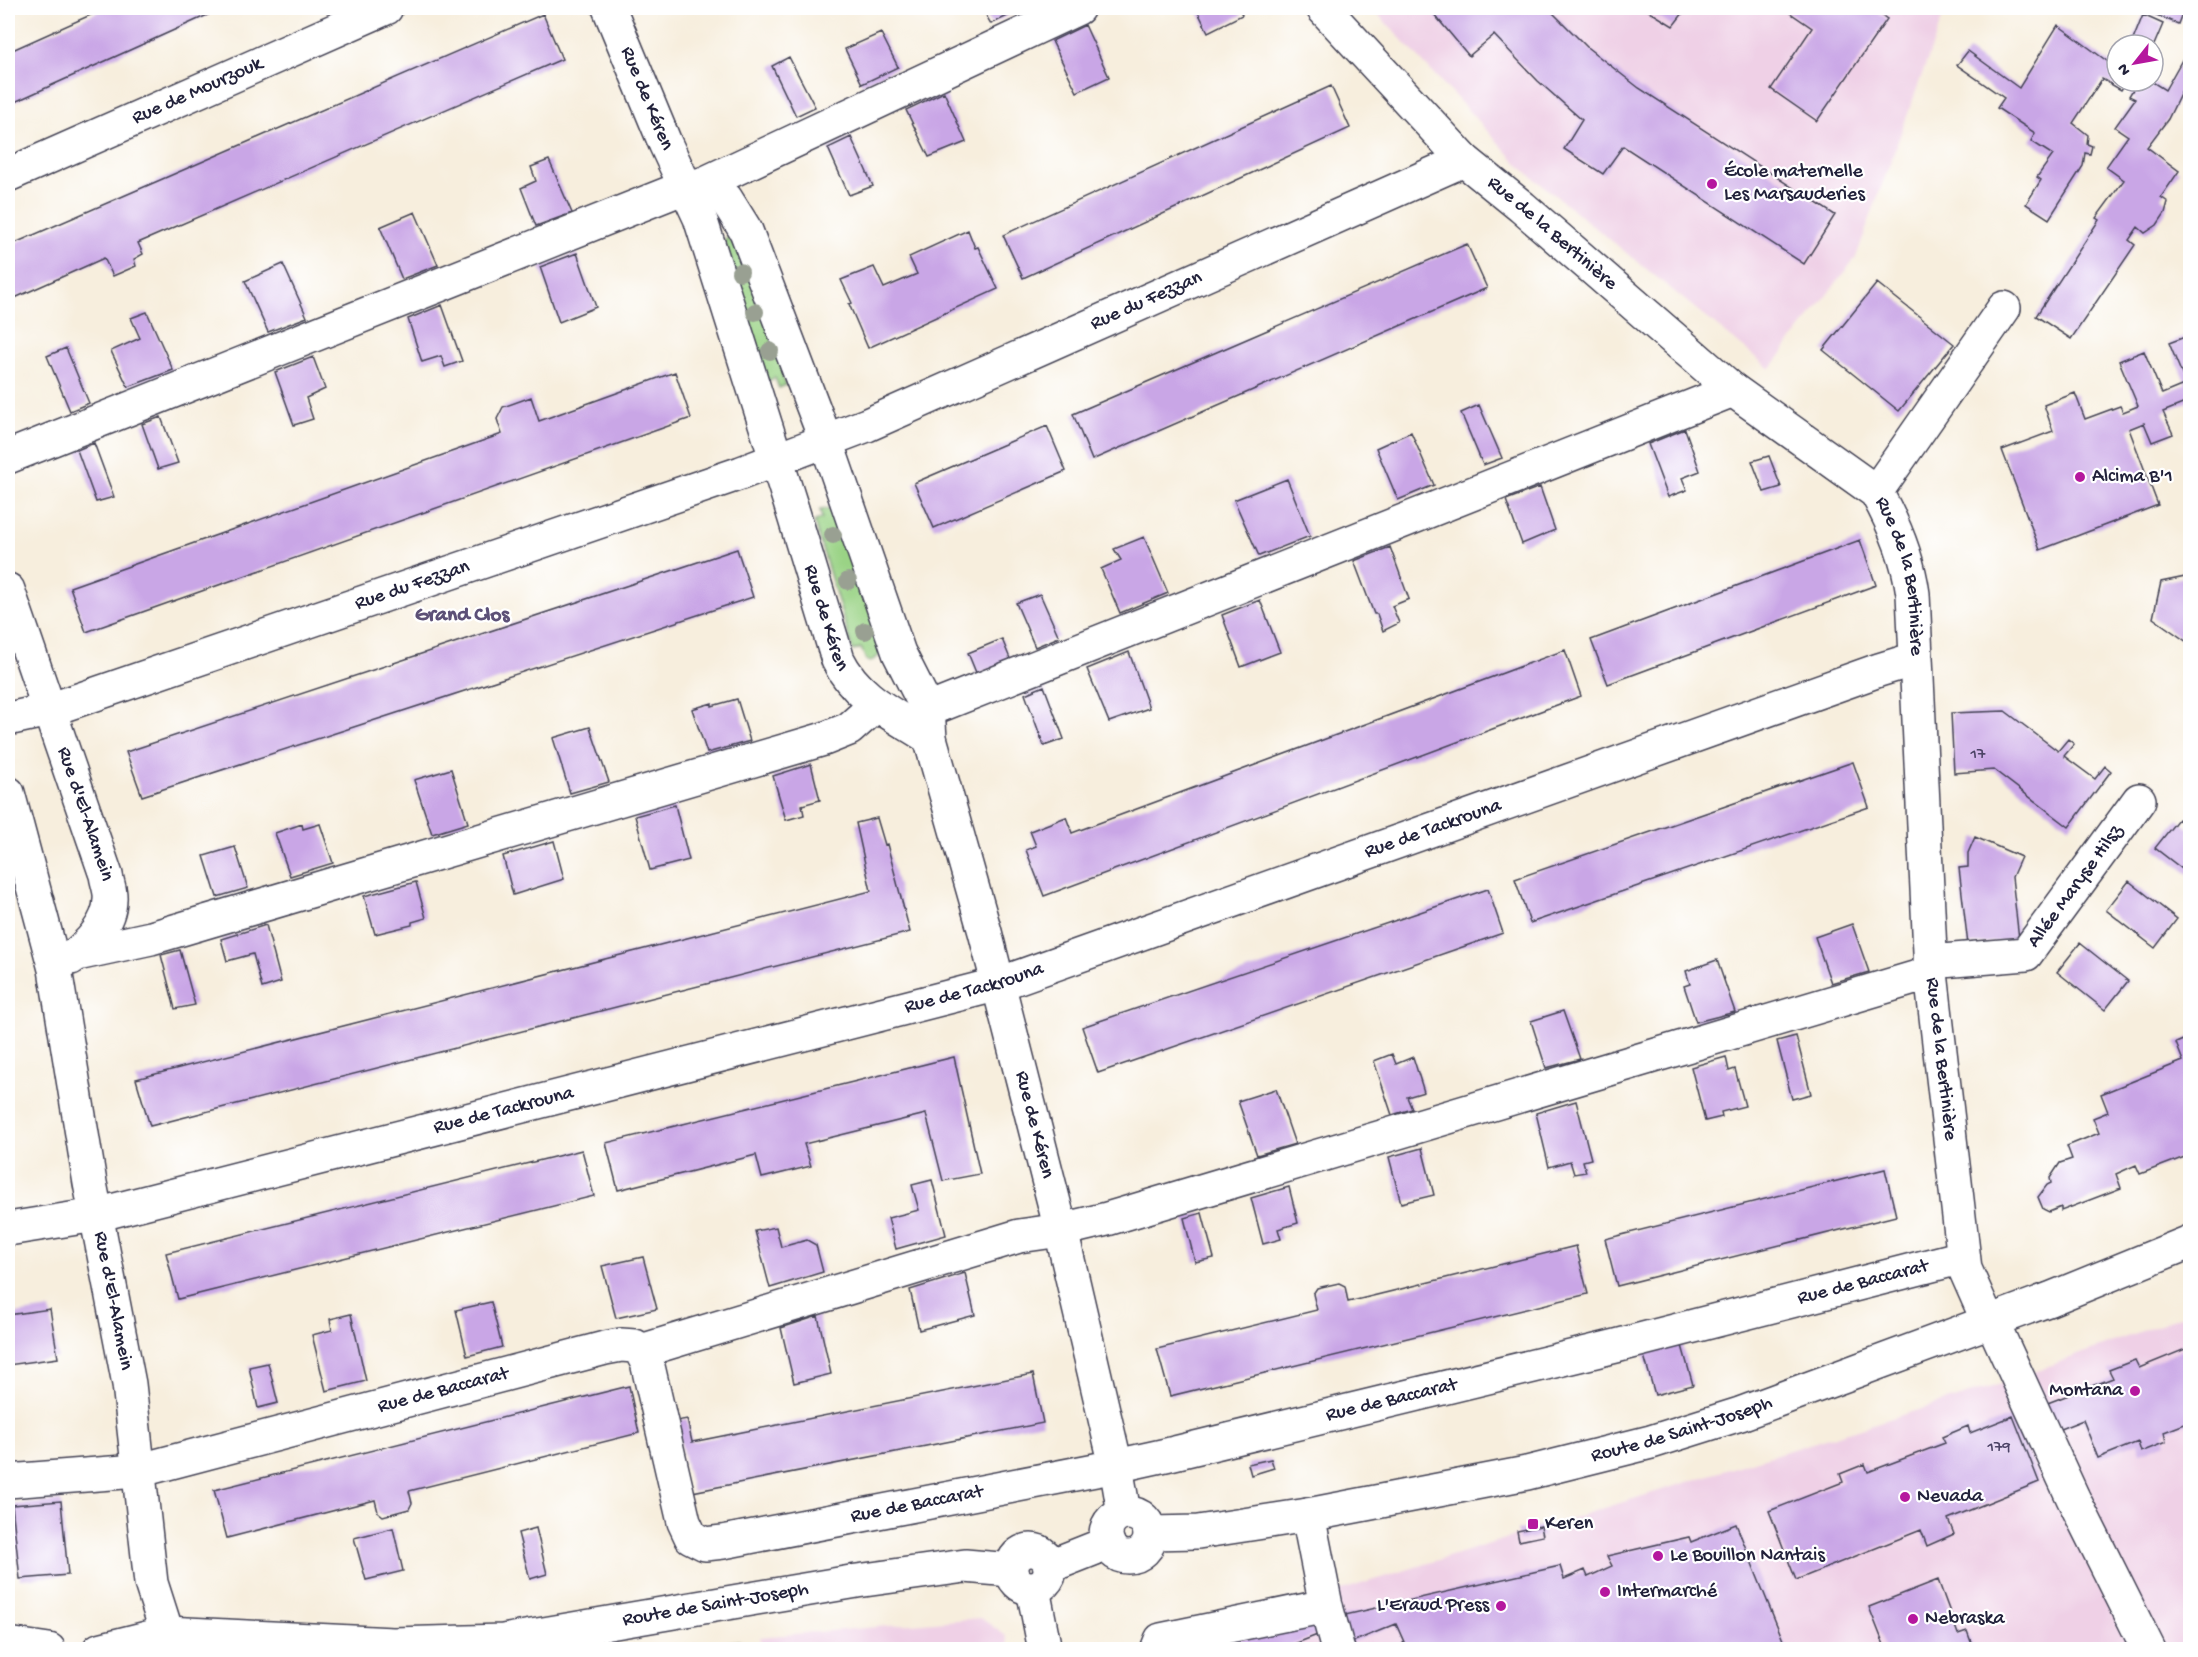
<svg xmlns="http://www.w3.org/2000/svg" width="2198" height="1657" font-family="'Gochi Hand',sans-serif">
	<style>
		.built { fill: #efd0e6 }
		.green { fill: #9ad385; stroke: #5e7a60; stroke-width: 1.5 }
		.forest { fill: #7bb572; stroke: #4e6c56; stroke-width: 1.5 }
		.building { fill: #c9a6e6 }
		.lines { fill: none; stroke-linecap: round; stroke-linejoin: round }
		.minor-casing { stroke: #424153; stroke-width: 36 }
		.minor { stroke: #fff; stroke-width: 33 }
		.tree { fill: #99a092 }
		.poi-dot { fill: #b5179e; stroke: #fff; stroke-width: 2 }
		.labels { text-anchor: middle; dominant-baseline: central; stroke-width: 4.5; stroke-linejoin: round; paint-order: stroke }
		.number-label { font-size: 16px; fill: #4c4366 }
		.street-label { font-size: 20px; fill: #22223b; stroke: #fff }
		.poi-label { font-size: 20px; fill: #22223b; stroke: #fff; text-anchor: start }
		.neighbourhood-label { font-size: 21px; font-weight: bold; fill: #5c5077; stroke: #fff }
	</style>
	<rect width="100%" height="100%" fill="#fff"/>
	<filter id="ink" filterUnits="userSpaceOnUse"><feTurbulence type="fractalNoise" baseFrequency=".0167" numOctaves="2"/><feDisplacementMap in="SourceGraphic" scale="12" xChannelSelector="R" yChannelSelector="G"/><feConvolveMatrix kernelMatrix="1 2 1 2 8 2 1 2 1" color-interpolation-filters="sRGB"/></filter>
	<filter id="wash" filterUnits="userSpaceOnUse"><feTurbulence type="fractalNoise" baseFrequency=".008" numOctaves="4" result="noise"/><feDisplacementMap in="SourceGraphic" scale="24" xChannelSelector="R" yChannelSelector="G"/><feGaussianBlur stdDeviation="1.35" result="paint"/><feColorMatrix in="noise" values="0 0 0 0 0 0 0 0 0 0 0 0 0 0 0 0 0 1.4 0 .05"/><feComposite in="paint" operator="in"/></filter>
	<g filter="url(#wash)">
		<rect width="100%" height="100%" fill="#f7eedd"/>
		<path class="built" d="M 1372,8 L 1946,8 L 1856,257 L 1770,369 L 1524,170 Z
			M 2190,1313 L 2190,1649 L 1150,1650 L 1998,1385 Z
			M 981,1618 L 1006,1636 L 1009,1649 L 763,1649 L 760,1637 Z"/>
		<path class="green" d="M 730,237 L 733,244 L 740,242 L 789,372 L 782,375 L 786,385 L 779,388 L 775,378 L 767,381 L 724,239 Z
			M 829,508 L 832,515 L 841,512 L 883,653 L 870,662 L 866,660 L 861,648 L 853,651 L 814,522 L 822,518 L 820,510 Z"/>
		<path class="forest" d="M 739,1641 L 741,1649 L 682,1649 Z"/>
		<g id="blocks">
			<path class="building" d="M 106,8 L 223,8 L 8,105 L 8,52 Z
				M 982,8 L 1024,8 L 991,24 Z
				M 1196,8 L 1239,8 L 1242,15 L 1208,32 Z
				M 1439,8 L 1548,8 L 1588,48 L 1639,88 L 1835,215 L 1804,264 L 1623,146 L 1603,174 L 1564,149 L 1582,120 L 1538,81 L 1494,35 L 1469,56 L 1433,13 Z
				M 1644,8 L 1687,8 L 1673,26 Z
				M 1783,8 L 1871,8 L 1887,19 L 1817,121 L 1771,89 L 1812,28 Z
				M 2140,8 L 2184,8 L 2178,24 Z
				M 543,14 L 562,59 L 138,243 L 143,254 L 134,259 L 136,266 L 113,276 L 104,258 L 8,301 L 8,246 Z
				M 2143,15 L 2163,24 L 2154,45 L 2131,45 Z
				M 1085,25 L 1109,77 L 1077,92 L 1052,41 Z
				M 2058,25 L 2111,64 L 2117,55 L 2117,81 L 2127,81 L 2121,90 L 2102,79 L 2073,123 L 2088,135 L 2087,144 L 2092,146 L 2090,154 L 2085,153 L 2083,166 L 2049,219 L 2026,204 L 2041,180 L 2037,177 L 2053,155 L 2031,141 L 2035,133 L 1997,108 L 2004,98 L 1957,65 L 1968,51 L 2019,88 Z
				M 881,33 L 898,67 L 862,84 L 845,49 Z
				M 2187,51 L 2190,53 L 2190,74 L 2168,119 L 2147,147 L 2179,171 L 2161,197 L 2168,202 L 2165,213 L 2157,225 L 2145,233 L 2138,227 L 2129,240 L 2135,245 L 2071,339 L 2036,316 L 2099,220 L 2096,218 L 2124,180 L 2106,167 L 2128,136 L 2115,127 L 2135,99 L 2129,96 L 2138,81 L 2151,81 L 2165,90 Z
				M 789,57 L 815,107 L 796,116 L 772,66 Z
				M 1331,86 L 1350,128 L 1023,278 L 1003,235 Z
				M 944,92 L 966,142 L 929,157 L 906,110 Z
				M 851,137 L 873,186 L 849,195 L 828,148 Z
				M 549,160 L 572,213 L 536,226 L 521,188 L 536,181 L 531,167 Z
				M 415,212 L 438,265 L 402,279 L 380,227 Z
				M 968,230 L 975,248 L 978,247 L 998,289 L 868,348 L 849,304 L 852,303 L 841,280 L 874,267 L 884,288 L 917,274 L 909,257 Z
				M 1467,244 L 1487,288 L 1092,460 L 1073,414 Z
				M 577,253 L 596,307 L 559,322 L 540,267 Z
				M 283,264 L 307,317 L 268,332 L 245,281 Z
				M 1877,283 L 1954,344 L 1899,411 L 1823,350 Z
				M 442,305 L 462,361 L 445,367 L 441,356 L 422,362 L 408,319 Z
				M 147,312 L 173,370 L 128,387 L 111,351 L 140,338 L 131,318 Z
				M 2190,335 L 2190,401 L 2163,412 L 2173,434 L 2152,442 L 2144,423 L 2129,429 L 2158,505 L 2040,550 L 2002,450 L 2053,431 L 2044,405 L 2075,393 L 2085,419 L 2120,406 L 2123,412 L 2138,406 L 2119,361 L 2144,351 L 2162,394 L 2186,384 L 2169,343 Z
				M 66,348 L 89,403 L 70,411 L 47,356 Z
				M 313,357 L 325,389 L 306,398 L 313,419 L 294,425 L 275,372 Z
				M 675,372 L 691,418 L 86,632 L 70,587 L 502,434 L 497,419 L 503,407 L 531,397 L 539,421 Z
				M 1479,405 L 1502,458 L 1483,465 L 1461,413 Z
				M 161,417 L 178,463 L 158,469 L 142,424 Z
				M 1047,426 L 1066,471 L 934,528 L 914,483 Z
				M 1685,429 L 1700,471 L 1682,478 L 1687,490 L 1668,497 L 1648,444 Z
				M 1411,432 L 1434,485 L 1398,500 L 1376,448 Z
				M 94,443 L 114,497 L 96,502 L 77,450 Z
				M 1769,456 L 1781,487 L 1764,492 L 1752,461 Z
				M 1287,479 L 1310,536 L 1259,556 L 1234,500 Z
				M 1540,487 L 1555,530 L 1522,544 L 1506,500 Z
				M 1144,537 L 1168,593 L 1120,613 L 1101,569 L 1121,560 L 1114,549 Z
				M 1860,540 L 1876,585 L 1608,684 L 1591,640 Z
				M 1390,547 L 1409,599 L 1392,606 L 1399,623 L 1383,631 L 1377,614 L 1374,614 L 1354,561 Z
				M 737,549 L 753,597 L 142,796 L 126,752 Z
				M 2190,576 L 2190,644 L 2153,618 L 2161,582 Z
				M 1040,594 L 1059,637 L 1035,647 L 1016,603 Z
				M 1260,600 L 1280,652 L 1241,667 L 1222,615 Z
				M 1002,639 L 1011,661 L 977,675 L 968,653 Z
				M 1565,650 L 1581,696 L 1044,896 L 1026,850 L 1036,846 L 1030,831 L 1066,817 L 1072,833 Z
				M 1129,652 L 1149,708 L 1109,722 L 1087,669 Z
				M 1044,686 L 1064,739 L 1044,746 L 1025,694 Z
				M 737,699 L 750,741 L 707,753 L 692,709 L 712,703 L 712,706 Z
				M 2005,711 L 2058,751 L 2068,739 L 2074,744 L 2064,756 L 2095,779 L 2105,766 L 2111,771 L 2069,827 L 1994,770 L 1954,773 L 1951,713 Z
				M 590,727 L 609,782 L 570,793 L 553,738 Z
				M 1853,762 L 1869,807 L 1530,923 L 1515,879 Z
				M 811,764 L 820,800 L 802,805 L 804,815 L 786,820 L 773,776 Z
				M 451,769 L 468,823 L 432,834 L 414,780 Z
				M 675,805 L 689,860 L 650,870 L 635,816 Z
				M 877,818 L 885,845 L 887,844 L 910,932 L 150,1126 L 136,1079 L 871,891 L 856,823 Z
				M 2178,819 L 2190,829 L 2190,875 L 2155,848 Z
				M 302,824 L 303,829 L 320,824 L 333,863 L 290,876 L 275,833 Z
				M 1975,837 L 2021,857 L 2012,877 L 2019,939 L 1968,945 L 1959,868 L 1968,867 L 1968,853 Z
				M 554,841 L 564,879 L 513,895 L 503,856 Z
				M 235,847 L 248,888 L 217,897 L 204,856 Z
				M 2129,881 L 2177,919 L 2155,948 L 2106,910 Z
				M 416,882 L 426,918 L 412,922 L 412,925 L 375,934 L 364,896 Z
				M 1488,889 L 1503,933 L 1098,1073 L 1082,1027 Z
				M 1852,924 L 1869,972 L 1831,983 L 1815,937 Z
				M 266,925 L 281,982 L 262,988 L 253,954 L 227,961 L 221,939 Z
				M 2080,943 L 2128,981 L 2105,1010 L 2057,972 Z
				M 180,950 L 195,1005 L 175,1009 L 161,955 Z
				M 1717,960 L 1735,1012 L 1696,1022 L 1684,986 L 1690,984 L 1686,971 Z
				M 1563,1011 L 1580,1059 L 1546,1068 L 1531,1021 Z
				M 1796,1036 L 1811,1094 L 1792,1099 L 1777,1041 Z
				M 2190,1037 L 2190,1155 L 2140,1174 L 2136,1165 L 2116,1174 L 2121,1188 L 2061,1211 L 2061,1207 L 2049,1212 L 2043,1209 L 2038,1197 L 2047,1185 L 2051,1183 L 2050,1178 L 2060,1163 L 2072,1159 L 2067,1146 L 2099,1133 L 2093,1118 L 2108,1112 L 2101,1094 L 2183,1061 L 2176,1043 Z
				M 1392,1054 L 1396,1064 L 1413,1057 L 1424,1092 L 1407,1097 L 1412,1109 L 1392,1115 L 1374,1061 Z
				M 954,1057 L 980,1174 L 943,1181 L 926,1114 L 804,1144 L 811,1166 L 762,1178 L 756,1155 L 618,1190 L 606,1143 Z
				M 1726,1057 L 1729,1071 L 1735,1069 L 1745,1106 L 1721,1112 L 1722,1117 L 1705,1121 L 1691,1067 Z
				M 1276,1089 L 1295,1144 L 1257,1155 L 1238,1101 Z
				M 1576,1101 L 1591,1159 L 1583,1161 L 1586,1172 L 1574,1174 L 1570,1161 L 1549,1167 L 1536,1113 Z
				M 1422,1148 L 1434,1195 L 1401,1203 L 1389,1157 Z
				M 582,1150 L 594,1196 L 178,1299 L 166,1253 Z
				M 1885,1169 L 1896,1216 L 1617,1286 L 1605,1239 Z
				M 932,1180 L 946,1235 L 896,1249 L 888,1218 L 919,1210 L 912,1185 Z
				M 1289,1187 L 1298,1223 L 1278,1229 L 1281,1239 L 1263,1244 L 1251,1198 Z
				M 1202,1213 L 1214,1258 L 1195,1262 L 1184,1218 Z
				M 776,1227 L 781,1247 L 807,1240 L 816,1245 L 823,1272 L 770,1288 L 755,1231 Z
				M 1576,1246 L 1588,1294 L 1170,1396 L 1157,1349 L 1317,1310 L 1313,1294 L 1317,1288 L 1339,1283 L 1345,1286 L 1348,1302 Z
				M 643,1257 L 657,1309 L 616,1318 L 602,1266 Z
				M 965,1273 L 975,1315 L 919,1330 L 910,1290 Z
				M 491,1302 L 502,1347 L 467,1356 L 456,1310 Z
				M 50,1309 L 58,1358 L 8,1365 L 8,1315 Z
				M 351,1314 L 366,1381 L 326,1391 L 312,1335 L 332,1330 L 330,1319 Z
				M 818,1316 L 831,1374 L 794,1383 L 781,1328 Z
				M 1681,1342 L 1693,1385 L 1655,1395 L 1643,1352 Z
				M 2190,1347 L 2190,1422 L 2164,1432 L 2166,1442 L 2141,1452 L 2138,1442 L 2098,1458 L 2083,1420 L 2055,1431 L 2045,1404 L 2113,1378 L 2109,1370 L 2135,1360 L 2139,1368 Z
				M 268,1363 L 278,1403 L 258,1408 L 249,1367 Z
				M 1033,1374 L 1043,1423 L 692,1492 L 676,1421 L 687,1419 L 692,1442 Z
				M 629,1386 L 639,1433 L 409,1491 L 412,1503 L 409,1509 L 383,1516 L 378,1512 L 375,1500 L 227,1538 L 214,1490 Z
				M 2013,1416 L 2039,1482 L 1948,1519 L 1954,1534 L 1927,1546 L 1921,1530 L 1796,1580 L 1769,1511 L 1843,1482 L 1840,1474 L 1865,1464 L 1868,1472 L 1945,1443 L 1942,1437 L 1968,1426 L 1970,1433 Z
				M 1271,1459 L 1274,1468 L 1251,1475 L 1248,1464 Z
				M 61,1501 L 68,1575 L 20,1579 L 12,1505 Z
				M 1736,1524 L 1787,1650 L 1398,1650 L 1404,1642 L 1396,1624 L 1333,1650 L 1320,1634 L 1279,1650 L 1192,1650 L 1560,1566 L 1564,1579 L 1585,1570 L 1588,1577 L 1612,1566 L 1607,1556 L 1689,1537 L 1691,1542 Z
				M 1541,1526 L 1543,1536 L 1519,1541 L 1517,1531 Z
				M 393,1528 L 403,1571 L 366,1580 L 354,1538 Z
				M 536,1528 L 547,1574 L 530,1579 L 518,1533 Z
				M 1938,1580 L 1958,1634 L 1967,1631 L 1974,1650 L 1886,1650 L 1869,1607 Z
				M 944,1642 L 947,1650 L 928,1650 Z"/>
		</g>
	</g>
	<g filter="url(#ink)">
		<use href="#blocks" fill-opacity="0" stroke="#424153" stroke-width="1.5"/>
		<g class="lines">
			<defs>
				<g id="minor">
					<path id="s1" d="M 609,8 L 665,143 L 700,218 L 792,509 L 838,660 C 857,699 895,715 930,738"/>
					<path id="s2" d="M 1323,8 L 1464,160 L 1522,207 L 1733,390 L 1876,492 C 1894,524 1908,557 1913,594 L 1931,973 L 1965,1269 L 1988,1321 L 1995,1328 L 2073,1498 L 2149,1650"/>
					<path id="s3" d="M 8,175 L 386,8"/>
					<path d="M 703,184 L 1078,8"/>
					<path id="s4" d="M 8,457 L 685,187 L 703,184 L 715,190 L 726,199 L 746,231 L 826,441 L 899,653 L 928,710 L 930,738 L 985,932 L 1061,1230 L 1116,1466 L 1124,1513"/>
					<path d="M 1876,492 L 2004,308"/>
					<path id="s5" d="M 8,590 L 106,875 C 107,883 111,891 110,899 C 110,923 89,945 71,958"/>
					<path d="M 928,710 L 1733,390"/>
					<path id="s6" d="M 8,719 L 49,710 L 741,473 L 867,425 L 1464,160"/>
					<path id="s7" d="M 8,793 L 55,969 L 90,1183 L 129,1384 L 151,1583 L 167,1633"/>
					<path d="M 77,954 L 151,938 L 824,739 L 849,729 L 876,705"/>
					<path id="s8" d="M 1930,962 L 2026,954 L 2139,800"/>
					<path id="s9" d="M 8,1229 L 96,1215 L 999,984 L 1879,670 L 1915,659"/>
					<path d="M 641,1351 L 1019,1236 L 1061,1230 L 1107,1219 L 1931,973"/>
					<path id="s10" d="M 8,1481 L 137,1471 L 605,1348 L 621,1345 L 635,1346 L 641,1351 L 647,1362 L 684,1522 L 691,1537 L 705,1544 L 723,1542 L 1116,1466 L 1166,1455 L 1616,1346 L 1963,1257"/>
					<circle cx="1128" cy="1535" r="22"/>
					<path d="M 1308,1515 L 1326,1606 L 1338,1650"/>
					<path id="s11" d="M 1150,1533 L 1198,1532 L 1308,1515 L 1527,1473 L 1651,1442 L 1740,1414 L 2050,1299 L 2190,1242"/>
					<circle cx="1031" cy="1569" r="19"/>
					<path d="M 1050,1566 L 1108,1543"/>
					<path d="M 1033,1589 L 1045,1650"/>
					<path d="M 8,1644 L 49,1650"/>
					<path id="s12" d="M 99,1650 L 167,1633 L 393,1644 L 503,1641 L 857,1581 L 965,1566 L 1011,1570"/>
					<path d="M 1157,1650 L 1161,1640 L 1326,1606"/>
				</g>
			</defs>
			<use href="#minor" class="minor-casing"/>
			<use href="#minor" class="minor"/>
		</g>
		<g class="tree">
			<circle cx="740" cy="272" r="9"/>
			<circle cx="755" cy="312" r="9"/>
			<circle cx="770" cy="351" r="9"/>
			<circle cx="833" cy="535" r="9"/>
			<circle cx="848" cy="581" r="9"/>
			<circle cx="865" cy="631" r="9"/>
		</g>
	</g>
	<g class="poi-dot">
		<circle cx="1712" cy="184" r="6"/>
		<circle cx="2080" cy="477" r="6"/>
		<circle cx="2135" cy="1391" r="6"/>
		<circle cx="1905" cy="1497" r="6"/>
		<rect x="1527" y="1518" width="12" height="12" rx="3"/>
		<circle cx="1658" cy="1556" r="6"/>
		<circle cx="1605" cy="1592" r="6"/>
		<circle cx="1501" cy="1606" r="6"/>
		<circle cx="1913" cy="1619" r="6"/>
	</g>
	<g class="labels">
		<g class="number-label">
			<text x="1978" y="755">17</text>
			<text x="1999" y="1448">179</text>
		</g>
		<g class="street-label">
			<text stroke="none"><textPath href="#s3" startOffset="207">Rue de Mourzouk</textPath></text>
			<text stroke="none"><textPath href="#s1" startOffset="98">Rue de Kéren</textPath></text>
			<text stroke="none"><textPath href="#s2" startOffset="322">Rue de la Bertinière</textPath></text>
			<text stroke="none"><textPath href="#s6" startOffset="1214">Rue du Fezzan</textPath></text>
			<text stroke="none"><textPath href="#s2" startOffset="826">Rue de la Bertinière</textPath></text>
			<text stroke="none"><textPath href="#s6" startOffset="426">Rue du Fezzan</textPath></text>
			<text stroke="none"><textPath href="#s1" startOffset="648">Rue de Kéren</textPath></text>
			<text stroke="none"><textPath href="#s5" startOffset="237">Rue d'El-Alamein</textPath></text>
			<text stroke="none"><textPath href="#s9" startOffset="1482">Rue de Tackrouna</textPath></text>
			<text stroke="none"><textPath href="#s8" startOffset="180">Allée Maryse Hilsz</textPath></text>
			<text stroke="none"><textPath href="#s9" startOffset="996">Rue de Tackrouna</textPath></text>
			<text stroke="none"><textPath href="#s2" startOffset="1312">Rue de la Bertinière</textPath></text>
			<text stroke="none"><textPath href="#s9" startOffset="510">Rue de Tackrouna</textPath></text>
			<text stroke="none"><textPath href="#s4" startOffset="1754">Rue de Kéren</textPath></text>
			<text stroke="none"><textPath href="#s10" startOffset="2048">Rue de Baccarat</textPath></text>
			<text stroke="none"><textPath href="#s7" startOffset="519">Rue d'El-Alamein</textPath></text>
			<text stroke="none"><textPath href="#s10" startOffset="446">Rue de Baccarat</textPath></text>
			<text stroke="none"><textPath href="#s10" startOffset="1562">Rue de Baccarat</textPath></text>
			<text stroke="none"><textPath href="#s11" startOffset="543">Route de Saint-Joseph</textPath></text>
			<text stroke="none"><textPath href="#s10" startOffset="1076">Rue de Baccarat</textPath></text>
			<text stroke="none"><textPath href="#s12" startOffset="622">Route de Saint-Joseph</textPath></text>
		</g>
		<g class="poi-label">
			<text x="1724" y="172">École maternelle<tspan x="1724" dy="23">Les Marsauderies</tspan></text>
			<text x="2092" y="477">Alcima B'1</text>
			<text x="2123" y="1391" text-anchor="end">Montana</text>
			<text x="1917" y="1497">Nevada</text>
			<text x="1545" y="1524">Keren</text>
			<text x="1670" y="1556">Le Bouillon Nantais</text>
			<text x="1617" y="1592">Intermarché</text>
			<text x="1489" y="1606" text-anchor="end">L'Eraud Press</text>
			<text x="1925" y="1619">Nebraska</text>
		</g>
		<g class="neighbourhood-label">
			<text x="462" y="616">Grand Clos</text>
		</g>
	</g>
	<rect width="2198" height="1657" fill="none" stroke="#fff" stroke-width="30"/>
	<g transform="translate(2135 63) rotate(239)"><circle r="28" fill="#ffffff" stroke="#a7a7b1" stroke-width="1.5"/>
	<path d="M0-4.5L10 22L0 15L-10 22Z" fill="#b5179e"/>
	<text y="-9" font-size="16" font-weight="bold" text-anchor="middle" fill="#22223b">N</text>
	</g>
</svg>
